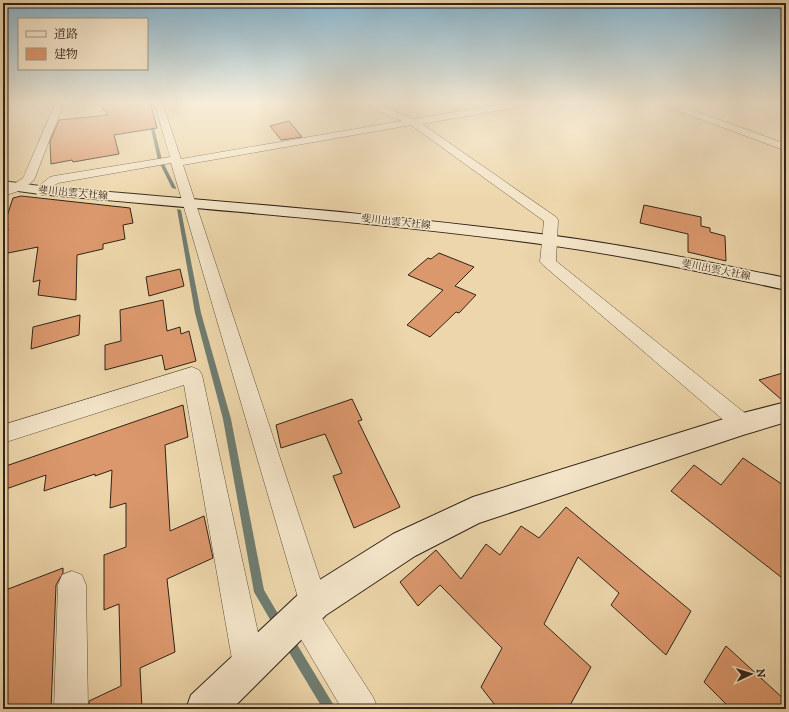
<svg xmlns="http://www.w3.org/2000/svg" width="789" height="712" font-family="'IM FELL DW Pica','Noto Serif JP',serif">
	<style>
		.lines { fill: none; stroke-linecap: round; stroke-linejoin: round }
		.stream { fill: #6f7d71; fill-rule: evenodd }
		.building { fill: #dc986d; stroke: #312317 }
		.street-casing { stroke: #60503c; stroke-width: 1 }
		.secondary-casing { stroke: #312317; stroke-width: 2 }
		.street { fill: #f3e4c8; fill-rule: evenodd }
		.secondary { fill: #f3e4c8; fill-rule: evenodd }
		.labels { text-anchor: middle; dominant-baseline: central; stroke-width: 3; stroke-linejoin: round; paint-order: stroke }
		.far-street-label { font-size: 10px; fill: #312317; stroke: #f3e4c8 }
	</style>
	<rect width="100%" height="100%" fill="#edd6ab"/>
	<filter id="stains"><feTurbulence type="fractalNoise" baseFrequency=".005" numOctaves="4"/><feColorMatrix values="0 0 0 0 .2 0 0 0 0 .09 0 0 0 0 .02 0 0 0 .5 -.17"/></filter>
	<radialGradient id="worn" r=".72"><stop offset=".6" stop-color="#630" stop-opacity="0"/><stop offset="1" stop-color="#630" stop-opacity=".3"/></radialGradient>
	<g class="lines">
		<path class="stream" d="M 145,102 L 148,102 L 162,160 L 176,188 L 176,189 L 172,188 L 158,160 Z
			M 177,209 L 181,210 L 201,313 L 231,419 L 264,590 L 284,624 L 283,628 L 279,629 L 275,628 L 254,592 L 223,419 L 195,313 Z
			M 288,634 L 292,636 L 336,709 L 323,709 L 284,644 L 282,640 L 284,636 Z"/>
	</g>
	<path class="building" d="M 97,102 L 150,102 L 157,128 L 114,135 L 119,154 L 73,162 L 72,160 L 51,164 L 50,141 L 59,120 L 108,115 Z
		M 289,121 L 302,137 L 281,140 L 270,126 Z
		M 21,196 L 130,208 L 133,223 L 123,225 L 125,239 L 103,244 L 103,249 L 77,255 L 76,300 L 38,295 L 40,280 L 33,282 L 38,247 L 3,254 L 8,229 L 6,229 L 8,224 L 4,225 L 13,198 Z
		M 644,205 L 701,217 L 701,226 L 710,228 L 710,232 L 725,236 L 726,261 L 688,252 L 688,234 L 640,223 Z
		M 439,253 L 474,267 L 455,286 L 476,295 L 459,313 L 456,312 L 430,337 L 407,325 L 443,290 L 408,275 L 428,258 L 431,259 Z
		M 180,269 L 184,286 L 149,296 L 146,277 Z
		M 163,300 L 167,331 L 180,327 L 181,334 L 189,331 L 196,361 L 165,370 L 162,355 L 105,370 L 105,345 L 121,341 L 120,310 Z
		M 80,315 L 79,335 L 31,349 L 33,327 Z
		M 786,372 L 786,401 L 783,401 L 759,380 Z
		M 352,399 L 362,420 L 358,421 L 400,507 L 354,528 L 333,476 L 342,473 L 325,434 L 281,448 L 276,425 Z
		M 183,405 L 188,437 L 165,445 L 170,531 L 204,516 L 213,558 L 167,579 L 175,652 L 140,668 L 142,709 L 89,709 L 89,701 L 121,686 L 119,604 L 104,610 L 104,555 L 126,547 L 126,503 L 110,508 L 112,470 L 95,476 L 95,474 L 44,491 L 46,475 L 3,490 L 3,467 Z
		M 743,458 L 786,487 L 786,581 L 671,491 L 694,465 L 721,485 Z
		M 566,507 L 691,611 L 666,655 L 611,605 L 619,593 L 578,557 L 544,624 L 591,667 L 568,709 L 498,709 L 481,687 L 502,648 L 440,585 L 418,606 L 400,582 L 436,550 L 461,579 L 486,544 L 500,555 L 521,526 L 539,538 Z
		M 63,568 L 63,573 L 56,585 L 51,709 L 3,709 L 3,591 Z
		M 726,646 L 786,701 L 786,709 L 731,709 L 704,682 Z"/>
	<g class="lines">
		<defs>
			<path id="street" d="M 56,102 L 64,102 L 34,180 L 22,190 L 3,196 L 3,188 L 14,184 L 23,178 Z
				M 154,102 L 162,102 L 181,159 L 402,121 L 368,106 L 376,102 L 389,102 L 381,106 L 414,119 L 516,102 L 534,102 L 530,105 L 422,124 L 556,217 L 558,220 L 556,261 L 751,418 L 754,424 L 751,430 L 743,433 L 735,430 L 543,265 L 540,262 L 544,221 L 411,125 L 183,165 L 328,603 L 324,613 L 320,615 L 373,697 L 378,709 L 342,709 L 292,624 L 287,614 L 292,604 L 299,601 L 171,163 L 58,183 L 40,194 L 34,190 L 50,177 L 54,176 L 170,157 Z
				M 659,102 L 671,102 L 786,144 L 786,151 L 660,104 Z
				M 192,367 L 199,370 L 202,375 L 265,665 L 260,676 L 249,681 L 238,676 L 233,665 L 184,385 L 3,443 L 3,425 Z
				M 72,571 L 82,575 L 86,585 L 88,709 L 54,709 L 58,585 L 62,575 Z"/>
			<path id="secondary" d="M 3,181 L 40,186 C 209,201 379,213 548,235 C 628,245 707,262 786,278 L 786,290 C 707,273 628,256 548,245 C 380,222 209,210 40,194 L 3,189 Z
				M 786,402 L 786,422 L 743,435 L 479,523 L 415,556 L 326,615 L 232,709 L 186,709 L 191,695 L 302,591 L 393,534 L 473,497 L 743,413 Z"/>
		</defs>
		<use href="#street" class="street-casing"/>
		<use href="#secondary" class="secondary-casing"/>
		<use href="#street" class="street"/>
		<use href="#secondary" class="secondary"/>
	</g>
	<linearGradient id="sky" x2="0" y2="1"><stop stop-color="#88b6d0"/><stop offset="0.51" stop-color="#f7edd9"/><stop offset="1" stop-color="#f7edd9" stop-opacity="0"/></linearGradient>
	<rect width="789" height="201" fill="url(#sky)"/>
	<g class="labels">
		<g class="far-street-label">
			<text transform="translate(73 193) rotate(5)">斐川出雲大社線</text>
			<text transform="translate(396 222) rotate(6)">斐川出雲大社線</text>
			<text transform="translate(716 270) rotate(11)">斐川出雲大社線</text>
		</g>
	</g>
	<rect width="789" height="712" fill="none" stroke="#edd6ab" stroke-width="16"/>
	<rect x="4" y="4" width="781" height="704" fill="none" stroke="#312317" stroke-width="2"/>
	<rect x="8" y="8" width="773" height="696" fill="none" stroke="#312317"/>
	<rect x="18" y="18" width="130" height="52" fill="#f3e4c8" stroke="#a59781"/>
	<rect x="26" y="31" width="20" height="6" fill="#f3e4c8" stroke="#a59781"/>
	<text x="54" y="38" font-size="12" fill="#312317">道路</text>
	<rect x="26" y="48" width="20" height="12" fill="#dc986d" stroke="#a59781"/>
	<text x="54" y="58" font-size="12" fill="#312317">建物</text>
	<g transform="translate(751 674) rotate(86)" stroke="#f3e4c8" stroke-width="3" paint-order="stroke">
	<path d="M0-3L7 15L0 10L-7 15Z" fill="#312317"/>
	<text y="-6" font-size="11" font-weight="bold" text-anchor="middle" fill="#312317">N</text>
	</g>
	<rect width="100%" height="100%" filter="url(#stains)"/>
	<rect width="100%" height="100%" fill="url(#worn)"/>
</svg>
